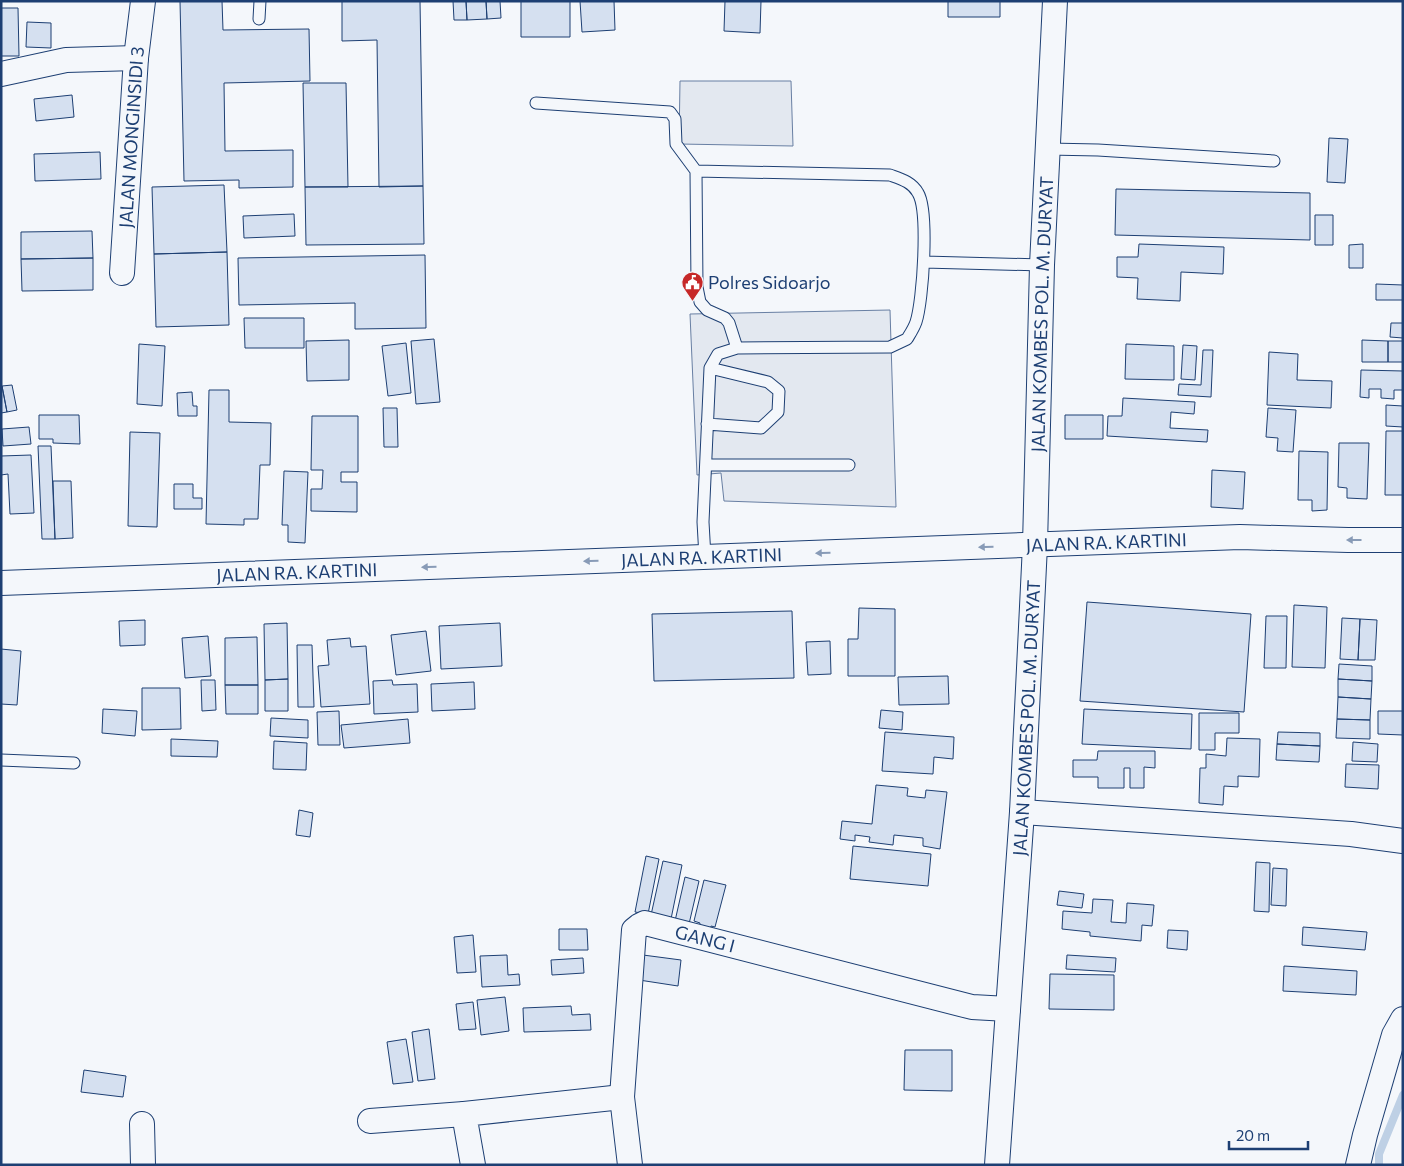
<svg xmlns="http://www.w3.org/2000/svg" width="1404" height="1166" font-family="Commissioner,sans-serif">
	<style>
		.parking { fill: #e3e8f0; stroke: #687fa3 }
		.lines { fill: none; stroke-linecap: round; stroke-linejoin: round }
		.stream { stroke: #bed0e5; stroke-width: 8 }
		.building { fill: #d5e0f0; stroke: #1d3f73 }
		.lane-casing { stroke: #1d3f73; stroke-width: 13 }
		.street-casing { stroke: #1d3f73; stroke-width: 26 }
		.lane { stroke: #f4f7fb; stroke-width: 11 }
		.street { stroke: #f4f7fb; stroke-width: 24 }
		.oneway { fill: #889bb7 }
		.labels { text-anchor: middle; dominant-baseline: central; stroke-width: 4; stroke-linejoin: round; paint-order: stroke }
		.street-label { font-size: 18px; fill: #1d3f73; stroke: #f4f7fb }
		.poi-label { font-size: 18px; fill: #1d3f73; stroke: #f4f7fb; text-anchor: start }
	</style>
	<rect width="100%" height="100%" fill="#f4f7fb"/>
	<path class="parking" d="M 680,81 L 791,81 L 793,146 L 679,144 Z
		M 890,310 L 896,507 L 724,501 L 721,473 L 697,475 L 690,314 Z"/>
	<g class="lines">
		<path class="stream" d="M 1379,1165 L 1379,1154 L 1403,1095"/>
	</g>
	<path class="building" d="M 180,1 L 222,1 L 223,30 L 309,29 L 310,81 L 224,83 L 225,151 L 293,150 L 293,187 L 239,188 L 239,180 L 184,181 Z
		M 342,1 L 420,1 L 423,186 L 379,187 L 377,40 L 342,41 Z
		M 453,1 L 466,1 L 467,20 L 454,20 Z
		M 466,1 L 486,1 L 487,19 L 467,20 Z
		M 486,1 L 500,1 L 501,18 L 487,19 Z
		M 521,1 L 570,1 L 570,37 L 521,37 Z
		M 580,1 L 614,1 L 615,30 L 582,32 Z
		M 725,1 L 761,1 L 760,33 L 724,31 Z
		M 948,1 L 1000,1 L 1000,17 L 948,17 Z
		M 1,8 L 18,8 L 19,56 L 1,56 Z
		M 27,22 L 51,23 L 51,48 L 26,47 Z
		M 303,83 L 346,83 L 348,187 L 305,187 Z
		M 72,95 L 74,117 L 36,121 L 34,99 Z
		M 1329,138 L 1348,139 L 1345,183 L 1327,182 Z
		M 100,152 L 101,179 L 35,181 L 34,154 Z
		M 224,185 L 227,252 L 154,254 L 152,187 Z
		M 423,186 L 424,244 L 306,245 L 305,187 Z
		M 1116,189 L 1310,193 L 1310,240 L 1115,235 Z
		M 294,214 L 295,236 L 244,238 L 243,216 Z
		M 1315,215 L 1333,215 L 1333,245 L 1315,245 Z
		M 92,231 L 93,258 L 21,259 L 21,232 Z
		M 1139,244 L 1224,247 L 1223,274 L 1181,272 L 1180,301 L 1137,299 L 1138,278 L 1117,277 L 1117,257 L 1138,257 Z
		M 1363,244 L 1363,268 L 1349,268 L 1349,245 Z
		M 227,252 L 229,325 L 156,327 L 154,254 Z
		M 425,255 L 426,328 L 355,329 L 355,303 L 239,305 L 238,258 Z
		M 93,258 L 93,290 L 22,291 L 21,259 Z
		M 1376,284 L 1403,285 L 1403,300 L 1376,300 Z
		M 244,318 L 304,318 L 304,348 L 245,348 Z
		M 1391,323 L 1403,323 L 1403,338 L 1390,337 Z
		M 434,339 L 440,402 L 416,404 L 411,341 Z
		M 349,340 L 349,380 L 307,381 L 306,341 Z
		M 1362,340 L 1388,341 L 1388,362 L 1362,362 Z
		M 1388,341 L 1403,341 L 1403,362 L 1388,362 Z
		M 406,343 L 411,393 L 388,396 L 382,346 Z
		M 139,344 L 165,346 L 162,406 L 137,404 Z
		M 1126,344 L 1174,346 L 1174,380 L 1125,379 Z
		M 1183,345 L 1197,346 L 1195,380 L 1181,379 Z
		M 1203,350 L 1213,350 L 1211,397 L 1178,395 L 1179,384 L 1201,385 Z
		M 1269,352 L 1298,354 L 1297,380 L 1332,381 L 1331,408 L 1267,405 Z
		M 1361,370 L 1403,371 L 1403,390 L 1394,390 L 1394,399 L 1381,398 L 1381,389 L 1369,389 L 1369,398 L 1360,397 Z
		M 12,385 L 17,410 L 7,412 L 2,386 Z
		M 2,386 L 7,412 L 1,413 L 1,387 Z
		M 209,390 L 229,390 L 229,422 L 271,423 L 270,465 L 260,465 L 258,519 L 244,519 L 244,525 L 206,524 Z
		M 192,392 L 193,406 L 197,406 L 197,416 L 178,416 L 177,393 Z
		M 1123,398 L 1195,402 L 1194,414 L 1171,412 L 1170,428 L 1208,430 L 1207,442 L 1107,436 L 1108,416 L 1122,416 Z
		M 1386,405 L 1403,406 L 1403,427 L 1386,426 Z
		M 383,408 L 397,408 L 398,447 L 384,447 Z
		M 1268,408 L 1296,410 L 1293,452 L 1277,451 L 1278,438 L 1266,437 Z
		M 39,415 L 79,415 L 80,444 L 53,443 L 53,439 L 39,439 Z
		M 1065,415 L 1103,415 L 1103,439 L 1065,439 Z
		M 312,416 L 358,416 L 358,472 L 341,472 L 341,482 L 357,482 L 357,512 L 311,511 L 311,489 L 322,489 L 323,470 L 311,470 Z
		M 29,427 L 31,444 L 3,446 L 2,429 Z
		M 1386,431 L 1403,431 L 1403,495 L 1385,495 Z
		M 130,432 L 160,433 L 157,527 L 128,526 Z
		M 1339,443 L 1369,443 L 1367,499 L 1347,498 L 1347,488 L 1338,487 Z
		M 38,446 L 51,446 L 55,539 L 42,539 Z
		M 1299,451 L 1328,452 L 1327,510 L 1312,511 L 1312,500 L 1298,500 Z
		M 31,455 L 34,513 L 10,514 L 8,474 L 1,475 L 1,456 Z
		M 1212,470 L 1245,472 L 1243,509 L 1211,507 Z
		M 284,471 L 308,472 L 305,543 L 288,542 L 288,525 L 282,525 Z
		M 53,481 L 71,481 L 73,538 L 55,539 Z
		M 174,484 L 193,484 L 193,498 L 202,498 L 202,509 L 174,509 Z
		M 1087,602 L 1251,614 L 1244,712 L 1080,701 Z
		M 1294,605 L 1327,607 L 1325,668 L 1292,667 Z
		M 859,608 L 895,609 L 895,676 L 848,676 L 848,639 L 858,639 Z
		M 792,611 L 794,678 L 654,681 L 652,614 Z
		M 1266,616 L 1287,616 L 1286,668 L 1264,668 Z
		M 1342,618 L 1360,619 L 1358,660 L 1340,659 Z
		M 1360,619 L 1377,620 L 1375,660 L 1358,660 Z
		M 145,620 L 145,645 L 120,646 L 119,621 Z
		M 287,623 L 288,679 L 265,680 L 264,624 Z
		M 500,623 L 502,666 L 441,669 L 439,626 Z
		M 426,631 L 431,671 L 396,675 L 391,635 Z
		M 208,636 L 211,676 L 185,678 L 182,638 Z
		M 257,637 L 258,685 L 225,685 L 225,638 Z
		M 350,638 L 351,647 L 366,646 L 370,704 L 321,707 L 318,666 L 329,665 L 327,640 Z
		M 830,641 L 831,674 L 808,675 L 806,642 Z
		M 297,645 L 312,645 L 314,707 L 298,707 Z
		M 1,649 L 21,651 L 17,705 L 1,704 Z
		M 1339,664 L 1372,666 L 1372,681 L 1338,679 Z
		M 948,676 L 949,704 L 899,705 L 898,677 Z
		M 288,679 L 288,711 L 265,711 L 265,680 Z
		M 1338,679 L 1372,681 L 1371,699 L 1338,697 Z
		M 201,680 L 215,680 L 216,710 L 202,711 Z
		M 392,680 L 393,685 L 417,684 L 418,712 L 374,714 L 373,681 Z
		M 474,682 L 475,709 L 432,711 L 431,684 Z
		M 225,685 L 258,685 L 258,714 L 226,714 Z
		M 142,688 L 180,688 L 181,729 L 142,730 Z
		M 1338,697 L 1371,699 L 1370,720 L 1337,719 Z
		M 103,709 L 137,711 L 135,736 L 102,733 Z
		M 1084,709 L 1192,714 L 1191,749 L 1082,744 Z
		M 881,710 L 903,712 L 902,730 L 879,728 Z
		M 339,711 L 340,745 L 318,745 L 317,712 Z
		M 1378,711 L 1403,711 L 1403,735 L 1378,734 Z
		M 1199,713 L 1239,713 L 1239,733 L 1215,733 L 1215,750 L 1199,750 Z
		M 271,718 L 308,720 L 308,738 L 270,736 Z
		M 408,719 L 410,743 L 344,748 L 341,725 Z
		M 1337,719 L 1370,720 L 1370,739 L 1336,738 Z
		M 885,732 L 954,737 L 953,759 L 934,757 L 933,774 L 882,771 Z
		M 1278,732 L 1320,733 L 1320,746 L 1277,744 Z
		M 1227,738 L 1260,739 L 1259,777 L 1238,776 L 1238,787 L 1224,786 L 1223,805 L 1199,803 L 1200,768 L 1206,768 L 1206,754 L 1226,756 Z
		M 171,739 L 218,741 L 217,757 L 171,756 Z
		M 274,741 L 307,743 L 306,770 L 273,769 Z
		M 1353,742 L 1378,744 L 1377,762 L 1352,761 Z
		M 1277,744 L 1320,746 L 1319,762 L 1276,760 Z
		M 1098,751 L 1155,751 L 1155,768 L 1144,767 L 1144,788 L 1130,788 L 1130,768 L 1124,768 L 1124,788 L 1098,788 L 1098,777 L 1073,777 L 1073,760 L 1097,760 Z
		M 1346,764 L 1379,765 L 1378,789 L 1345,787 Z
		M 876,785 L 908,788 L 907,796 L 925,798 L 926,790 L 947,792 L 940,849 L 923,846 L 923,838 L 894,835 L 893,845 L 869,842 L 870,837 L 855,835 L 855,841 L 840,839 L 842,821 L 872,824 Z
		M 299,810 L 313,813 L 310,837 L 296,835 Z
		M 853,846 L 931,854 L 928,886 L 850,879 Z
		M 646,856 L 659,859 L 648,914 L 635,912 Z
		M 663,861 L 682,865 L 671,919 L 651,915 Z
		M 1256,862 L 1270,863 L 1269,912 L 1254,911 Z
		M 1273,868 L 1287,869 L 1286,906 L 1271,905 Z
		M 685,877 L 699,881 L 689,924 L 675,921 Z
		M 704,880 L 726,885 L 715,927 L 711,926 L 709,935 L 698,932 L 700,923 L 694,921 Z
		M 1059,891 L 1084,894 L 1082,908 L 1057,905 Z
		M 1093,899 L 1113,900 L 1111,922 L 1126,923 L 1127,903 L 1154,905 L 1152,926 L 1142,925 L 1141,941 L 1090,936 L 1090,932 L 1062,929 L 1063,911 L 1092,913 Z
		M 1303,927 L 1367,932 L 1365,950 L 1302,945 Z
		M 559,929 L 587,929 L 588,950 L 559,950 Z
		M 1168,930 L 1188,931 L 1187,950 L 1167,948 Z
		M 473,935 L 476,972 L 457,973 L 454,937 Z
		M 507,955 L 508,975 L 519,974 L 520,985 L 482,987 L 480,956 Z
		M 643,955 L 681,960 L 678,986 L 639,980 Z
		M 1067,955 L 1116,958 L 1115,972 L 1066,969 Z
		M 583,958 L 584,973 L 552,975 L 551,960 Z
		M 1284,966 L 1357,971 L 1356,995 L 1283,991 Z
		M 1050,974 L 1114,975 L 1114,1010 L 1049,1009 Z
		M 505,997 L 509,1031 L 481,1035 L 477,1000 Z
		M 473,1002 L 476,1029 L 459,1030 L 456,1004 Z
		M 571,1006 L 572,1015 L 590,1014 L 591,1030 L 524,1032 L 523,1008 Z
		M 429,1029 L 435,1079 L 418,1081 L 412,1032 Z
		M 406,1039 L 413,1082 L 393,1084 L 387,1042 Z
		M 905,1050 L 952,1050 L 952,1091 L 904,1090 Z
		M 84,1070 L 126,1076 L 123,1097 L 81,1092 Z"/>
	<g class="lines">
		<defs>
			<path id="lane" d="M 259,19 L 260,1
				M 536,103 L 670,112 L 675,119 L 676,144 L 696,171 L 890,175 C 901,179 912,182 918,193 C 929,211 923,301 916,322 C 914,328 910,334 907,339 L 890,347 L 737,348 L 718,354 L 710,368 L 703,522 L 705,557
				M 1048,149 L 1098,150 L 1274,161
				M 696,171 L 697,287 L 700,302 L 707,310 L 725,318 L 729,323 L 737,348
				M 924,262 L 1042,265
				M 707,424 L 761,428 L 778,412 L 779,391 L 768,382 L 710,368
				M 706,465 L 849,465
				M 1,760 L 74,763"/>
			<g id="street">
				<path d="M 1,74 L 66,60 L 136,58"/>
				<path id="s1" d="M 122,273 L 136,58 L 143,1"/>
				<path id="s2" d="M 1,583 L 1240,537 L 1348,540 L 1403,540"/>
				<path d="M 1022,812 L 1351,834 L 1403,841"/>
				<path d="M 370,1121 L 464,1114"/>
				<path d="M 142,1124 L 143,1165"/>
				<path d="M 473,1165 L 464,1114 L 622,1097"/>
				<path id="s3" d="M 630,1165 L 622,1097 L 634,930 L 639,926 L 645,923 L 972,1007 L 1008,1009"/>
				<path id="s4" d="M 997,1165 L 1022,812 L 1035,545 L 1042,265 L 1055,1"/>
				<path d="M 1358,1165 L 1365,1135 L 1394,1035 L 1403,1019"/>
			</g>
		</defs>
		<use href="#lane" class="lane-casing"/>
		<use href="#street" class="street-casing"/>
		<use href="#lane" class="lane"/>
		<use href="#street" class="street"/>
	</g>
	<defs><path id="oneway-solid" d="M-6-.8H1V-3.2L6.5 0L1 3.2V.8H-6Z" transform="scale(1.25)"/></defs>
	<g class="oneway">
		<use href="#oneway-solid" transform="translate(1354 540) rotate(180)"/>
		<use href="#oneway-solid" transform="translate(986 547) rotate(178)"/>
		<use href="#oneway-solid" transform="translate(823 553) rotate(178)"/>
		<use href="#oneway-solid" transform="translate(591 561) rotate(178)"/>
		<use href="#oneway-solid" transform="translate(429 567) rotate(178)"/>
	</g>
	<defs>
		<symbol id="civic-pin" viewBox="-11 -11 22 30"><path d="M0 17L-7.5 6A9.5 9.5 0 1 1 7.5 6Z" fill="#c62828" stroke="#f4f7fb"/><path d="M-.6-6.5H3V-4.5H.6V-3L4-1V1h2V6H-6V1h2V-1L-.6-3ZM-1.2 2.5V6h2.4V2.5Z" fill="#fff"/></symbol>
	</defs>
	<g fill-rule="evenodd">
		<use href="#civic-pin" x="680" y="270" width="25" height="34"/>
	</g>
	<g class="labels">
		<g class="street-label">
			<text stroke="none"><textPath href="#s1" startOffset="136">JALAN MONGINSIDI 3</textPath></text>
			<text stroke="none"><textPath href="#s4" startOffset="852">JALAN KOMBES POL. M. DURYAT</textPath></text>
			<text stroke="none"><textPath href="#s2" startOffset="1106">JALAN RA. KARTINI</textPath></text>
			<text stroke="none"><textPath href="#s2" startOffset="701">JALAN RA. KARTINI</textPath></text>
			<text stroke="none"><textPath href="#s2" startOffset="296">JALAN RA. KARTINI</textPath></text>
			<text stroke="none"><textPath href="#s4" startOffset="448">JALAN KOMBES POL. M. DURYAT</textPath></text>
			<text stroke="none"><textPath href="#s3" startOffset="311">GANG I</textPath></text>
		</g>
		<g class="poi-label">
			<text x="708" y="282">Polres Sidoarjo</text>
		</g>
	</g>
	<rect width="1404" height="1166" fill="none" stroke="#1d3f73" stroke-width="5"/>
	<path d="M1229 1141v8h79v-8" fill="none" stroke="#1d3f73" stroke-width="2.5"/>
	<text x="1236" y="1141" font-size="15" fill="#1d3f73" stroke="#f4f7fb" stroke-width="4" paint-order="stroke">20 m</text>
</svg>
